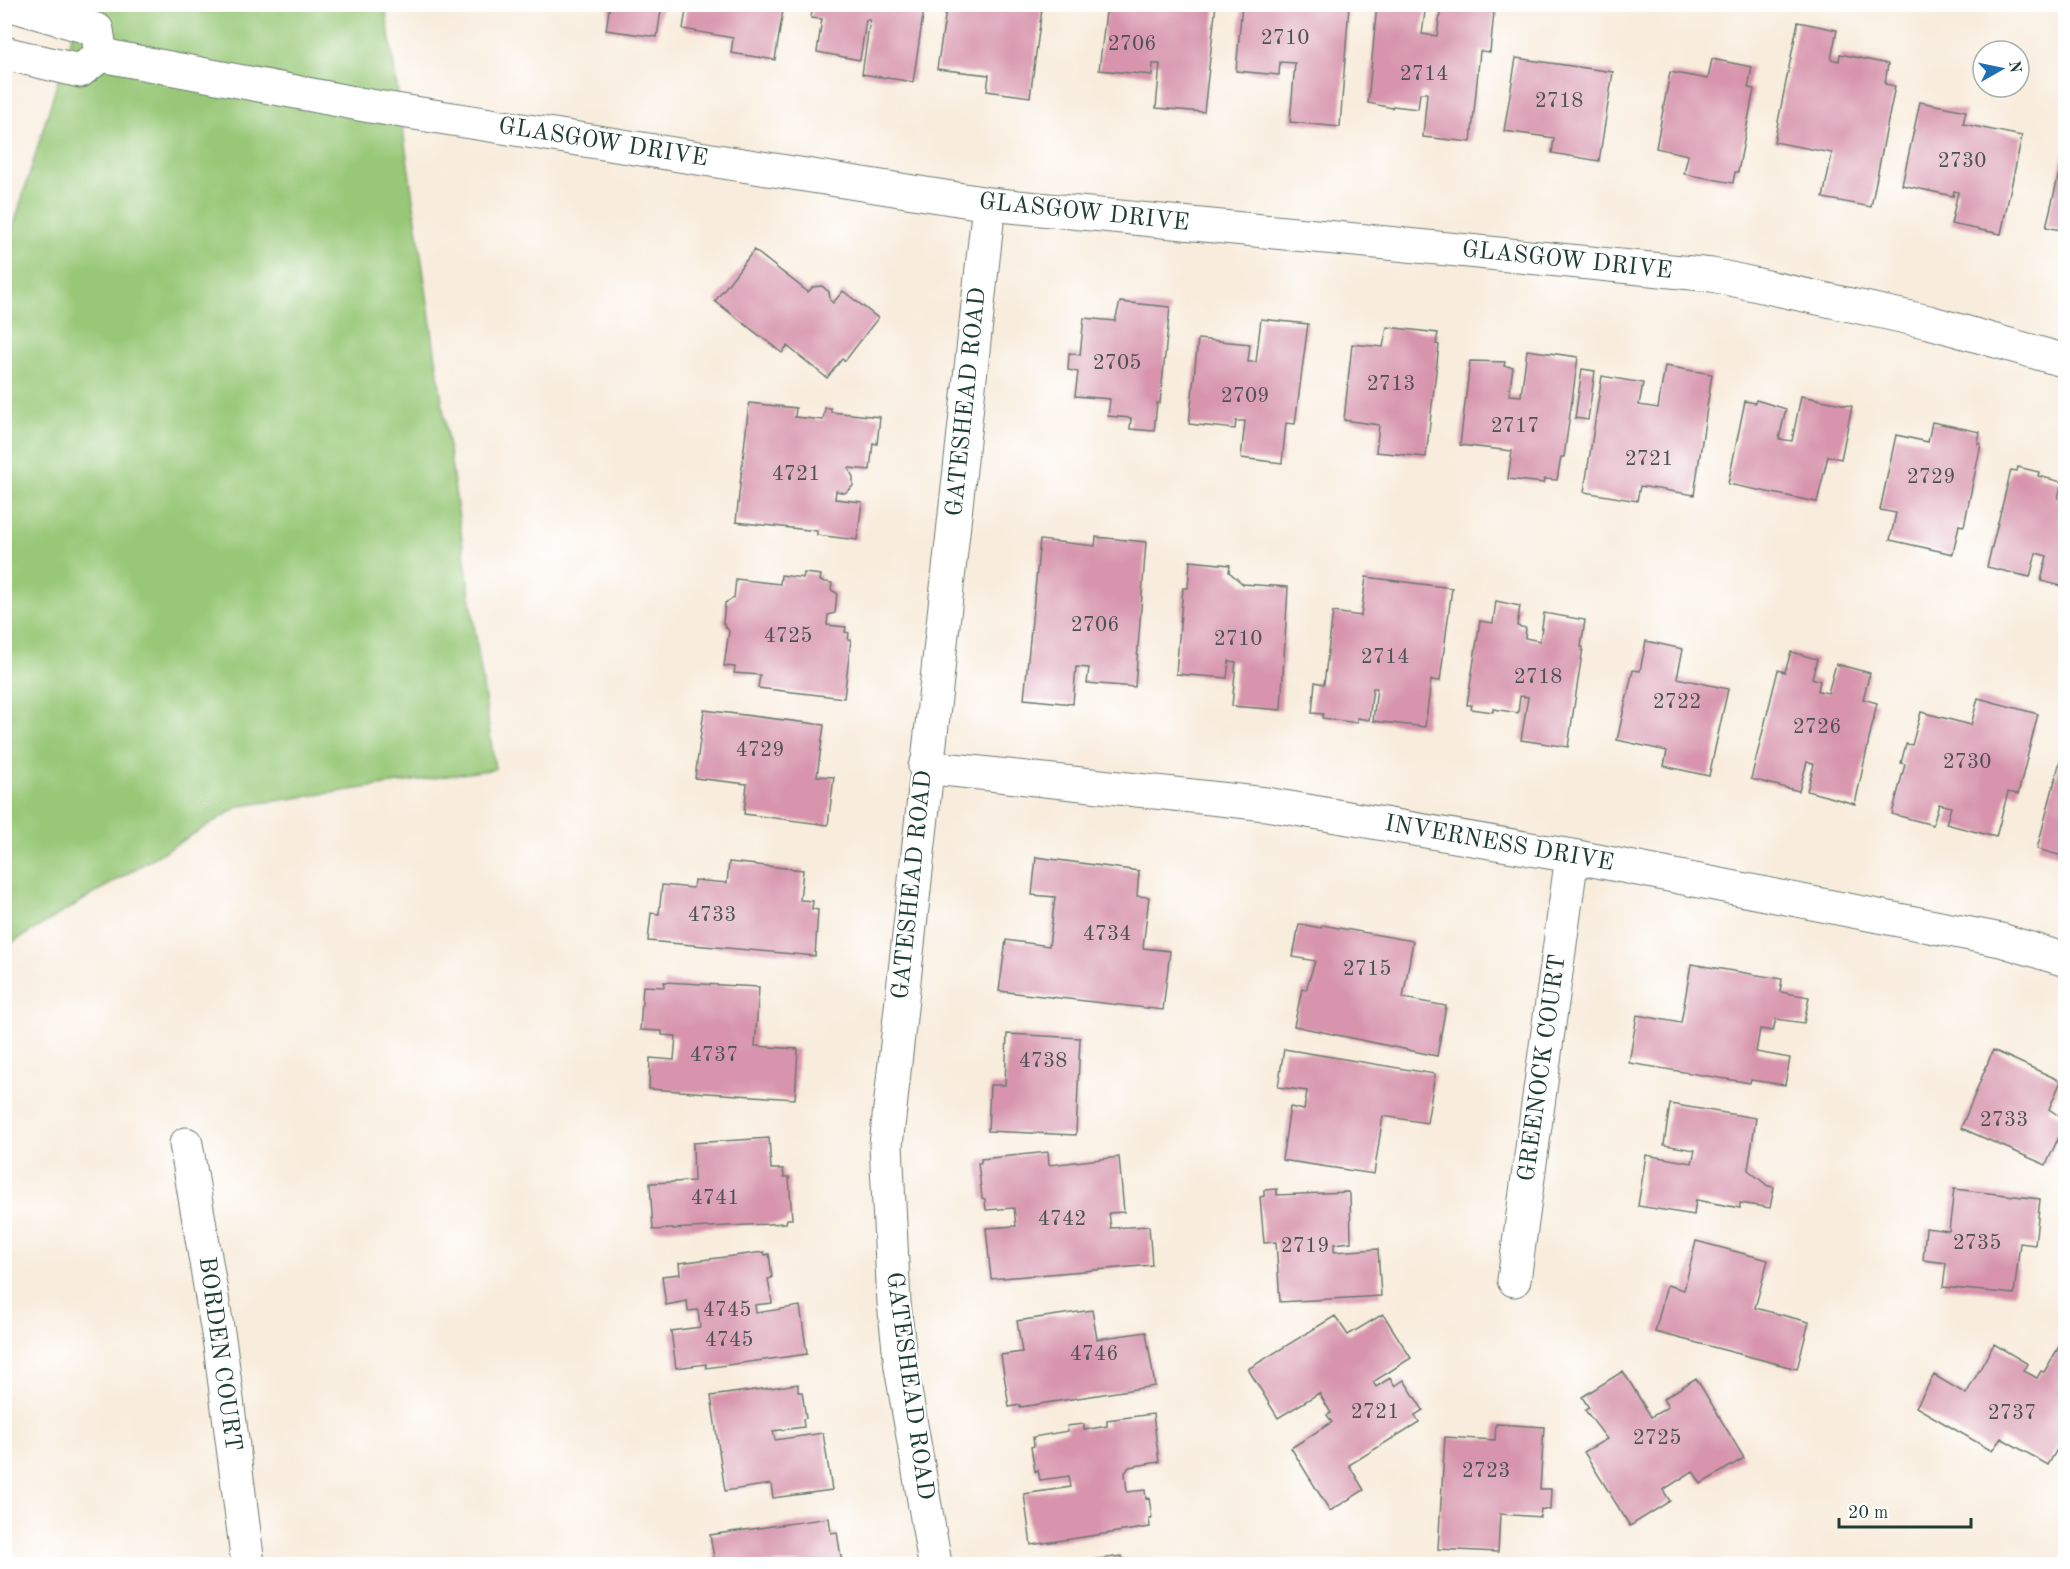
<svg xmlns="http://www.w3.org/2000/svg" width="2070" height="1569" font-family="'Old Standard TT',serif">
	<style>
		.green { fill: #98c877; stroke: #5c8256; stroke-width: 1.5 }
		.building { fill: #d794ac }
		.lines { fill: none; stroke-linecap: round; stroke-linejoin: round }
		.minor-casing { stroke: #6b7a6f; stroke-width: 35 }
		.minor { stroke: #fff; stroke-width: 33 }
		.labels { text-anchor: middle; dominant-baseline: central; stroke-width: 4.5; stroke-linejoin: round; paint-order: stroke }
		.number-label { font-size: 21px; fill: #4d5352 }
		.street-label { font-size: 24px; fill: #1f3d34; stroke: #fff }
	</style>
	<rect width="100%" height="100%" fill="#fff"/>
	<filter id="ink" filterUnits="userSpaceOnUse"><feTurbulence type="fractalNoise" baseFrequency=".0167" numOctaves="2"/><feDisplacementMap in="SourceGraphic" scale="12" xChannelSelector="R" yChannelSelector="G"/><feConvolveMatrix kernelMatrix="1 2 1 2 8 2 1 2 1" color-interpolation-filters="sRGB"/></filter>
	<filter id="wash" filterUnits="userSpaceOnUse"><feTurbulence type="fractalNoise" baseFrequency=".008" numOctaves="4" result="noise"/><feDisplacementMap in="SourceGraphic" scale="24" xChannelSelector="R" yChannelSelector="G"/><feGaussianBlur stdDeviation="1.35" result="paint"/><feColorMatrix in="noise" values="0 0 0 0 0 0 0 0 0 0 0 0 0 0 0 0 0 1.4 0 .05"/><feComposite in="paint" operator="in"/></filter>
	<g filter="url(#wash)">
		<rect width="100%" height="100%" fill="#f8ecdc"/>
		<path class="green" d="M 81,5 L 385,5 L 495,769 L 240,806 L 5,947 L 5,254 Z"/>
		<g id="blocks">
			<path class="building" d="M 610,4 L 662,4 L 657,37 L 606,30 Z
				M 687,4 L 784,4 L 775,60 L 731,53 L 733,38 L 683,29 Z
				M 813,4 L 922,4 L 921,9 L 924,9 L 913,82 L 862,74 L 870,20 L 866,20 L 860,60 L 817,52 L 822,19 L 811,18 Z
				M 947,4 L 1014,4 L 1042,9 L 1030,97 L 987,91 L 989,75 L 937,69 Z
				M 1107,4 L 1216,4 L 1204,112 L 1156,108 L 1160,64 L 1153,64 L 1152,75 L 1099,70 Z
				M 1242,4 L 1349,5 L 1340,127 L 1290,122 L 1295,63 L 1280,62 L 1279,75 L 1236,71 Z
				M 1377,4 L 1426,4 L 1422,34 L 1437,36 L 1441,6 L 1494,12 L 1490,52 L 1480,51 L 1471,142 L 1423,137 L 1427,93 L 1420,93 L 1418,109 L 1393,106 L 1392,108 L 1368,103 Z
				M 1798,22 L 1837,30 L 1831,59 L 1839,61 L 1840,54 L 1888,64 L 1885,84 L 1895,86 L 1871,207 L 1823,198 L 1832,153 L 1774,142 Z
				M 1516,58 L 1613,72 L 1599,161 L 1552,153 L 1554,138 L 1504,131 Z
				M 1712,59 L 1752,67 L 1748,88 L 1754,89 L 1738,172 L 1735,172 L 1733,183 L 1684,174 L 1688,155 L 1656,148 L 1670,72 L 1708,79 Z
				M 1920,102 L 1966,111 L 1963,124 L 2022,136 L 2001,234 L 1951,224 L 1958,192 L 1954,191 L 1953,196 L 1902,185 Z
				M 2066,144 L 2066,231 L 2046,227 Z
				M 754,250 L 808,292 L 813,287 L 822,286 L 829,292 L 830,300 L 833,303 L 843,291 L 878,318 L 845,361 L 842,359 L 827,378 L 787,346 L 782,353 L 715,301 Z
				M 1120,302 L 1170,307 L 1160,403 L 1157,403 L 1154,431 L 1130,429 L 1131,418 L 1108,416 L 1110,399 L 1075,396 L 1078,372 L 1068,370 L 1069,353 L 1080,355 L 1084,318 L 1115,321 Z
				M 1261,319 L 1308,324 L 1295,424 L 1286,423 L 1282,463 L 1241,458 L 1245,421 L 1236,421 L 1235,429 L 1189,424 L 1198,339 L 1250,344 L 1248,362 L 1256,362 Z
				M 1387,327 L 1438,333 L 1436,344 L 1439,345 L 1426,457 L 1376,452 L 1379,425 L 1344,420 L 1352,344 L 1383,347 Z
				M 1527,350 L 1578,357 L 1564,457 L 1561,457 L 1557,480 L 1545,479 L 1544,483 L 1508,479 L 1512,451 L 1460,445 L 1470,361 L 1505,362 L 1504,366 L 1513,367 L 1509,395 L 1521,396 Z
				M 1665,366 L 1712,374 L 1694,495 L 1640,486 L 1637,501 L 1584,492 L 1602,376 L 1643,383 L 1639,405 L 1658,408 Z
				M 1582,369 L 1595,371 L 1588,420 L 1575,418 Z
				M 1801,396 L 1852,406 L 1841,459 L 1828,456 L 1817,502 L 1728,484 L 1745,401 L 1755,403 L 1756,400 L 1786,409 L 1779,439 L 1792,441 Z
				M 749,403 L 796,408 L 795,417 L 823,420 L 825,408 L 831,408 L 831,412 L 880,417 L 877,444 L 873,443 L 870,470 L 848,468 L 853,477 L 853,486 L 845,493 L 836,491 L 835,499 L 862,502 L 857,540 L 817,535 L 817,531 L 736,522 Z
				M 1932,422 L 1980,432 L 1978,444 L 1981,444 L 1964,526 L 1959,525 L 1953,554 L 1890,540 L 1896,513 L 1880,510 L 1896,435 L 1928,442 Z
				M 2018,467 L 2039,472 L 2038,476 L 2062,482 L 2058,498 L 2066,500 L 2066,587 L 2041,581 L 2047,556 L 2036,553 L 2030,577 L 1987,567 L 2011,470 L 2017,471 Z
				M 1096,537 L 1146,542 L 1135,687 L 1087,683 L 1089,668 L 1076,667 L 1073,704 L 1024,699 L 1040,540 L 1095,546 Z
				M 1190,561 L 1230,565 L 1229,572 L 1243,584 L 1288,587 L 1281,710 L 1232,706 L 1236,662 L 1229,661 L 1227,678 L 1176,674 L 1183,588 L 1188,588 Z
				M 804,573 L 821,575 L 820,581 L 832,583 L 831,590 L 837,593 L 835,613 L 828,615 L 827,625 L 846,627 L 845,632 L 849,633 L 848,640 L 851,640 L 844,698 L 758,688 L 760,675 L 734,673 L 735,667 L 724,666 L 729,631 L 723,623 L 725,603 L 734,598 L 736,579 L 780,584 L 781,575 L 803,578 Z
				M 1366,577 L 1452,588 L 1440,681 L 1431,680 L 1425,727 L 1373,721 L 1377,688 L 1373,688 L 1369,720 L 1357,718 L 1357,723 L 1322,718 L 1323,714 L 1312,713 L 1315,682 L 1324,684 L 1333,612 L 1361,616 Z
				M 1496,601 L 1520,606 L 1517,626 L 1526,628 L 1525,638 L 1540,641 L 1544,613 L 1585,620 L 1581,647 L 1583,647 L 1568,747 L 1521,740 L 1528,697 L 1520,696 L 1518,713 L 1493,709 L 1493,712 L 1471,709 L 1472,705 L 1467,705 L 1480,621 L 1493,623 Z
				M 1646,641 L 1683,649 L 1677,678 L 1728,689 L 1709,776 L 1664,766 L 1667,751 L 1617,740 L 1633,670 L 1640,671 Z
				M 1791,652 L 1817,659 L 1812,678 L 1820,681 L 1818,691 L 1828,693 L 1836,664 L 1870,673 L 1863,699 L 1877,703 L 1855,804 L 1807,791 L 1814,764 L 1807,762 L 1799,791 L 1751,779 L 1778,670 L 1785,672 Z
				M 1978,698 L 2038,714 L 2018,794 L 2008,792 L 1996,837 L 1946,824 L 1951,807 L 1939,804 L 1933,825 L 1892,814 L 1905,764 L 1901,763 L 1906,744 L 1912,745 L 1921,712 L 1971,725 Z
				M 704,710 L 824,725 L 817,776 L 834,777 L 828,825 L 744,814 L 747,784 L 695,778 Z
				M 2061,757 L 2066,758 L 2066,857 L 2037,849 Z
				M 1036,857 L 1139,871 L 1137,896 L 1149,897 L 1143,948 L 1170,951 L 1163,1010 L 999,991 L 1006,940 L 1049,946 L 1055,897 L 1032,895 Z
				M 729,862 L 803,870 L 800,900 L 813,901 L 812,909 L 818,910 L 815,956 L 648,941 L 651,913 L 659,914 L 662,885 L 693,888 L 694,880 L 727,883 Z
				M 1299,924 L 1321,928 L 1322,925 L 1413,941 L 1403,998 L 1446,1006 L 1437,1056 L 1294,1026 L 1302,989 L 1306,990 L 1315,961 L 1293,957 Z
				M 1691,964 L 1782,979 L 1780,992 L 1809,997 L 1804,1023 L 1776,1019 L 1773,1031 L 1760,1029 L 1756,1052 L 1790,1058 L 1785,1085 L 1751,1080 L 1750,1083 L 1629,1063 L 1637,1015 L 1681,1023 Z
				M 664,982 L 759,987 L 755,1046 L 798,1049 L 795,1099 L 649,1089 L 650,1058 L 674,1060 L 676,1036 L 662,1035 L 662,1031 L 640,1030 L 643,986 L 664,987 Z
				M 1007,1034 L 1080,1038 L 1076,1135 L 988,1131 L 990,1085 L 1005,1085 Z
				M 1284,1049 L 1435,1074 L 1427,1123 L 1383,1116 L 1374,1174 L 1282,1160 L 1290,1107 L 1304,1110 L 1307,1091 L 1278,1087 Z
				M 1993,1050 L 2061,1081 L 2049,1109 L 2066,1121 L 2046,1165 L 1961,1128 Z
				M 1670,1104 L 1756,1118 L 1748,1170 L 1768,1186 L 1774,1187 L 1770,1208 L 1740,1203 L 1740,1208 L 1696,1200 L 1694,1215 L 1638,1206 L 1646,1155 L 1692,1163 L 1695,1150 L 1664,1145 Z
				M 769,1138 L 771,1169 L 783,1169 L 784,1177 L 789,1177 L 792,1219 L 787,1219 L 786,1223 L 653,1230 L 650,1183 L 694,1181 L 693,1143 Z
				M 1048,1152 L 1049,1165 L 1119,1157 L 1124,1212 L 1109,1213 L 1111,1228 L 1149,1226 L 1152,1265 L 991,1279 L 986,1228 L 1016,1226 L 1014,1208 L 986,1210 L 985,1199 L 982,1198 L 978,1163 L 981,1163 L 981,1159 Z
				M 1277,1189 L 1277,1195 L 1348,1192 L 1350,1194 L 1351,1242 L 1334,1244 L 1334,1252 L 1378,1249 L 1381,1296 L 1280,1302 L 1276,1242 L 1264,1243 L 1260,1197 L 1264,1196 L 1264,1190 Z
				M 1954,1189 L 2040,1199 L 2035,1245 L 2020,1243 L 2014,1294 L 1943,1287 L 1946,1263 L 1923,1260 L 1926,1228 L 1949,1231 Z
				M 1696,1241 L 1768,1260 L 1755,1308 L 1809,1322 L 1797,1369 L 1655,1332 L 1667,1285 L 1684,1290 Z
				M 764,1252 L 765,1255 L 769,1254 L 772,1278 L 768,1279 L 772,1303 L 755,1305 L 756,1313 L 800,1306 L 807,1354 L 706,1368 L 706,1364 L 676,1368 L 671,1331 L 700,1327 L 698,1310 L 688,1311 L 687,1301 L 666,1305 L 662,1276 L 680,1274 L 679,1263 Z
				M 1092,1310 L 1097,1339 L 1146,1332 L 1155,1386 L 1020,1407 L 1020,1405 L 1009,1407 L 1001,1355 L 1022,1352 L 1017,1321 Z
				M 1383,1314 L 1411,1358 L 1373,1382 L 1376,1387 L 1390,1378 L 1395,1386 L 1404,1380 L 1423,1410 L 1415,1415 L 1419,1422 L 1349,1465 L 1364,1490 L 1330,1511 L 1291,1448 L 1332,1422 L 1327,1415 L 1331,1413 L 1319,1393 L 1278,1418 L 1248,1369 L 1335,1316 L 1348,1335 Z
				M 2066,1335 L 2066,1434 L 2048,1465 L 2001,1438 L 1992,1451 L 1916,1407 L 1934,1375 L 1966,1394 L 1994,1344 L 2028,1364 L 2024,1371 L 2037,1378 L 2041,1371 L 2044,1372 Z
				M 1623,1371 L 1651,1417 L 1668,1407 L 1663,1399 L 1696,1378 L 1744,1458 L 1701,1484 L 1693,1471 L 1663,1490 L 1670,1501 L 1630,1526 L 1584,1452 L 1607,1439 L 1585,1410 L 1589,1408 L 1582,1397 Z
				M 798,1384 L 798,1392 L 802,1392 L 806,1418 L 803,1419 L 804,1427 L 773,1431 L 775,1440 L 823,1433 L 832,1490 L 773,1498 L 771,1484 L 725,1491 L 711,1396 Z
				M 1153,1414 L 1159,1462 L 1129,1467 L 1125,1473 L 1127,1492 L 1145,1490 L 1146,1499 L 1149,1498 L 1152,1518 L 1149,1518 L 1150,1527 L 1031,1545 L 1024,1494 L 1071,1487 L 1069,1476 L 1040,1480 L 1038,1470 L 1035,1471 L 1031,1447 L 1034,1446 L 1033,1437 L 1068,1431 L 1067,1426 L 1084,1424 L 1084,1430 L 1107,1426 L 1107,1420 Z
				M 1496,1424 L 1544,1427 L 1540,1489 L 1551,1489 L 1550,1510 L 1541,1509 L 1540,1517 L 1500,1514 L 1498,1552 L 1438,1549 L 1445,1437 L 1495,1440 Z
				M 829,1518 L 831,1533 L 837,1532 L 842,1563 L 715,1564 L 710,1535 Z
				M 1122,1556 L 1123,1564 L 1067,1564 L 1067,1563 Z"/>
		</g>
	</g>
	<g filter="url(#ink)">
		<use href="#blocks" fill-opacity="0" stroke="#6b7a6f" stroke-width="1.5"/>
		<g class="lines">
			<defs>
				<path id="minor" d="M 8,4 L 97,30 L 101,55
					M 4,53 L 80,71 L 101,55 L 370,106 L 989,204 L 1712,275 L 1929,322 L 2066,361
					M 925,767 L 1266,804 L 1572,856 L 2001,940 L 2066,960
					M 186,1144 L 220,1345 L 248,1564
					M 1514,1280 L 1572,856
					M 935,1564 L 901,1367 L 894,1303 L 886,1145 L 989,204"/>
			</defs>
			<use href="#minor" class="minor-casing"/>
			<use href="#minor" class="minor"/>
		</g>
	</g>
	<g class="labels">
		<g class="number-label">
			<text x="1285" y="38">2710</text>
			<text x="1132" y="44">2706</text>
			<text x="1424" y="74">2714</text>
			<text x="1559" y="101">2718</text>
			<text x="1962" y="161">2730</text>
			<text x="1117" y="363">2705</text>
			<text x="1391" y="384">2713</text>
			<text x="1245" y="396">2709</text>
			<text x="1515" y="426">2717</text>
			<text x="1649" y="459">2721</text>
			<text x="796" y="474">4721</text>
			<text x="1931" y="477">2729</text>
			<text x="1095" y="625">2706</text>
			<text x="788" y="636">4725</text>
			<text x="1238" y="639">2710</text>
			<text x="1385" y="657">2714</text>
			<text x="1538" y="677">2718</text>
			<text x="1677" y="702">2722</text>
			<text x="1817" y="727">2726</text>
			<text x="760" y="750">4729</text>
			<text x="1967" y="762">2730</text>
			<text x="712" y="915">4733</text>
			<text x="1107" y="934">4734</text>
			<text x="1367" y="969">2715</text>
			<text x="714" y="1055">4737</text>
			<text x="1043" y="1061">4738</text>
			<text x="2004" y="1120">2733</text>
			<text x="715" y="1198">4741</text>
			<text x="1062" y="1219">4742</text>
			<text x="1977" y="1243">2735</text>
			<text x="1305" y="1246">2719</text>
			<text x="727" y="1310">4745</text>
			<text x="729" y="1340">4745</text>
			<text x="1094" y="1354">4746</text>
			<text x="1375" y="1412">2721</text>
			<text x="2012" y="1413">2737</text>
			<text x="1657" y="1438">2725</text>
			<text x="1486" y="1471">2723</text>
		</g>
		<g class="street-label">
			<text transform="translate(603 143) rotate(9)">GLASGOW DRIVE</text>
			<text transform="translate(1084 213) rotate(6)">GLASGOW DRIVE</text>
			<text transform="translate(1567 261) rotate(6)">GLASGOW DRIVE</text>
			<text transform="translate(967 402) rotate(-84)">GATESHEAD ROAD</text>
			<text transform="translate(1499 844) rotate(10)">INVERNESS DRIVE</text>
			<text transform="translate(913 885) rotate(-84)">GATESHEAD ROAD</text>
			<text transform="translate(1543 1068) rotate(-82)">GREENOCK COURT</text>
			<text transform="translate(219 1354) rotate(82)">BORDEN COURT</text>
			<text transform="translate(909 1386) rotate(82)">GATESHEAD ROAD</text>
		</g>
	</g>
	<rect width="2070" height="1569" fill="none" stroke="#fff" stroke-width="24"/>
	<g transform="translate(2001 69) rotate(81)"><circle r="28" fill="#ffffff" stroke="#a5b1ae" stroke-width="1.5"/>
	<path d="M0-4.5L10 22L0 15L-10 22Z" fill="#1f6fb2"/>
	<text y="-9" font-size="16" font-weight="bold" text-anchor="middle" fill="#1f3d34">N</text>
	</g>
	<path d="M1839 1518v9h132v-9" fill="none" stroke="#1f3d34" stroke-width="3"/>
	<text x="1848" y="1518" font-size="18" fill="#1f3d34" stroke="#ffffff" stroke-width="4.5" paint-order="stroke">20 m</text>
</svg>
